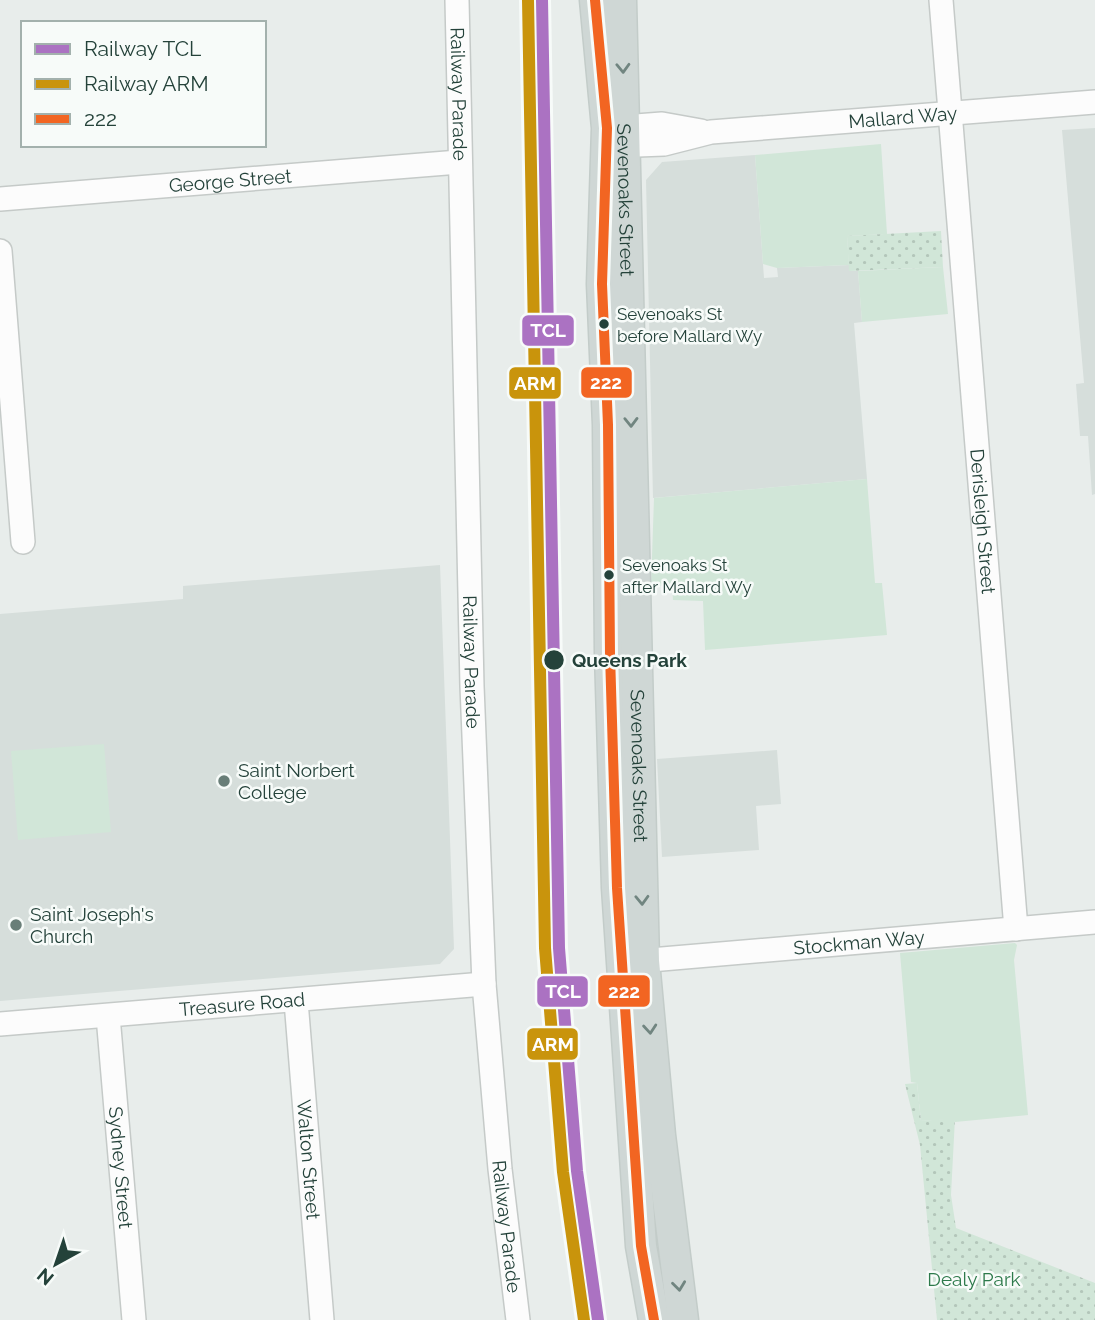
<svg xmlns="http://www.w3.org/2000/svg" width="1095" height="1320" font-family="Raleway,sans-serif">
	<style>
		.built { fill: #d6dedb }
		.grass { fill: #d1e6d8 }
		.park { fill: url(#park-dots) }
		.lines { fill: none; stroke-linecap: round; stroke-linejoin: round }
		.minor-casing { stroke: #c5cac8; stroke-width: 26 }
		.major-casing { stroke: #c3ccc9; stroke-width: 33 }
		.minor { stroke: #fcfcfc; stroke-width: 23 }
		.major { stroke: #cfd7d5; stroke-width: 30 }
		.bus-1-casing { stroke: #f7fbf9; stroke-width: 16 }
		.bus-1 { stroke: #f26522; stroke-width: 10 }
		.rail-1-casing { stroke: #f7fbf9; stroke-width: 18 }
		.rail-2-casing { stroke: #f7fbf9; stroke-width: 18 }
		.rail-1 { stroke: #ab72c2; stroke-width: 12 }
		.rail-2 { stroke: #c9940c; stroke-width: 12 }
		.oneway { stroke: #718580 }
		.bus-dot { fill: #24423a; stroke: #f7fbf9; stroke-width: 2.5 }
		.poi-dot { fill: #697e78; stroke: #f7fbf9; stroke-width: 2.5 }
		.labels { text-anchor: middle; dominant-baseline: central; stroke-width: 5; stroke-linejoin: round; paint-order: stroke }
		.bus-label { font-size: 17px; fill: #24423a; stroke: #f7fbf9; text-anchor: start }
		.street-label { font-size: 19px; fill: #24423a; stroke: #f7fbf9 }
		.stop-label { font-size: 19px; font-weight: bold; fill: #24423a; stroke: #f7fbf9; text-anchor: start }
		.poi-label { font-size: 19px; fill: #24423a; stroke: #f7fbf9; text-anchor: start }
		.park-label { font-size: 19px; fill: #2d7a4b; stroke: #f7fbf9 }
		.line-badge { stroke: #f7fbf9; stroke-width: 2.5 }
		.badge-label { font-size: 19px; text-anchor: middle; font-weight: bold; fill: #fff }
	</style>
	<defs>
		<pattern id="park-dots" width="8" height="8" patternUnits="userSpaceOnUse" patternTransform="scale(1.75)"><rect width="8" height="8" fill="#d1e6d8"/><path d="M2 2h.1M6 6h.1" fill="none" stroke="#b3c6ba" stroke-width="1.8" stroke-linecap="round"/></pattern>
	</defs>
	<rect width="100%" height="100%" fill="#e8edeb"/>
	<path class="built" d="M 1095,128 L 1095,494 L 1092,495 L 1088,436 L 1080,436 L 1076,384 L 1084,383 L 1062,130 Z
		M 755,155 L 764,278 L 778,277 L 777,268 L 849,265 L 849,271 L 858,271 L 862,322 L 854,323 L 867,479 L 653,498 L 646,180 L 662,162 Z
		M 440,565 L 454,949 L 440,964 L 0,1001 L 0,614 L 183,599 L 183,586 Z
		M 777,750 L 781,804 L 756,806 L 759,850 L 662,857 L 657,759 Z"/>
	<path class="grass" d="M 881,144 L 887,234 L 847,236 L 849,265 L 777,268 L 763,264 L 755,155 Z
		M 943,267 L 948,314 L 862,322 L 858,271 Z
		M 867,479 L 875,583 L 882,583 L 887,635 L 705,650 L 703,601 L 673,600 L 672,586 L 651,586 L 654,498 Z
		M 104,744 L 111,832 L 18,840 L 11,751 Z
		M 1015,943 L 1017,945 L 1014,960 L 1028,1115 L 955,1122 L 954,1119 L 921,1121 L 917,1083 L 911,1082 L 900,953 Z"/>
	<path class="park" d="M 941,231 L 943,267 L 849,271 L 847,236 Z
		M 917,1083 L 921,1121 L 955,1118 L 951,1195 L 956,1228 L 1095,1283 L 1095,1320 L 937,1320 L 920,1145 L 905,1084 Z"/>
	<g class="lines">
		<defs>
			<g id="minor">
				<path id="s1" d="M 457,0 L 472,686 L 484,984 L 500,1169 L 518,1320"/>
				<path id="s2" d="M 941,0 L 1016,929"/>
				<path d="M 610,128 L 662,124 L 701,131"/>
				<path id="s3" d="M 611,146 L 664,144 L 711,132 L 1095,102"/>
				<path id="s4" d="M 0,199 L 459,162"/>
				<path d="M 0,251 L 23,542"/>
				<path id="s5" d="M 627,962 L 1095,922"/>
				<path id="s6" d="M 296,1001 L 322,1320"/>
				<path id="s7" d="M 108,1016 L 134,1320"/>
				<path id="s8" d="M 0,1024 L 484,984"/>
			</g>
			<g id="major">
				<path d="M 595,0 L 607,128 L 602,284 L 608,425 L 610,654 L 617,888 L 641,1246 L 654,1320"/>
				<path id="s9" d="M 621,0 L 644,961 L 660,1135 L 683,1320"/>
			</g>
		</defs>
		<use href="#minor" class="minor-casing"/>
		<use href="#major" class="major-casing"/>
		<use href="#minor" class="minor"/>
		<use href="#major" class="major"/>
		<defs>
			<path id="bus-1" d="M 595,0 L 607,128 L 602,284 L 608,425 L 610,654 L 617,888 L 641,1246 L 654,1320"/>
		</defs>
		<use href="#bus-1" class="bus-1-casing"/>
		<use href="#bus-1" class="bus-1"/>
		<defs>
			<path id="rail-1" d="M 542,0 L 559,948 L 577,1171 L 598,1320"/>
			<path id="rail-2" d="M 528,0 L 545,948 L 563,1172 L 584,1320"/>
		</defs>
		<use href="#rail-1" class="rail-1-casing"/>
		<use href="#rail-2" class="rail-2-casing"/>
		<use href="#rail-1" class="rail-1"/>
		<use href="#rail-2" class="rail-2"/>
	</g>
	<defs><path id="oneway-chevron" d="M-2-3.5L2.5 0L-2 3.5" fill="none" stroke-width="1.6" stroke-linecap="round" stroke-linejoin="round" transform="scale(1.75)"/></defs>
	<g class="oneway">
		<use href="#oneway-chevron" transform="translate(623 68) rotate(88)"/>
		<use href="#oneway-chevron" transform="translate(631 422) rotate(89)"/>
		<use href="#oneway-chevron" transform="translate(642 900) rotate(88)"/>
		<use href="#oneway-chevron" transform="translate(650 1029) rotate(85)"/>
		<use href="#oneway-chevron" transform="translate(679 1286) rotate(83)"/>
	</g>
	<g class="bus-dot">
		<circle cx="604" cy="324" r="6"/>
		<circle cx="609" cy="575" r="6"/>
		<circle cx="554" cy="660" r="11"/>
	</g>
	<g class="poi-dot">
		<circle cx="224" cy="781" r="7"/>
		<circle cx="16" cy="925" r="7"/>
	</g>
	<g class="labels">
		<g class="bus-label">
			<text x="617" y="314">Sevenoaks St<tspan x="617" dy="22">before Mallard Wy</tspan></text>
			<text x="622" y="565">Sevenoaks St<tspan x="622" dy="22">after Mallard Wy</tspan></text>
		</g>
		<g class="street-label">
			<text stroke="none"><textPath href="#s1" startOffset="94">Railway Parade</textPath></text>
			<text stroke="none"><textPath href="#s3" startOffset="294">Mallard Way</textPath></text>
			<text stroke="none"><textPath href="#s4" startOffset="231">George Street</textPath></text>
			<text stroke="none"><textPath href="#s9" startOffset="200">Sevenoaks Street</textPath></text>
			<text stroke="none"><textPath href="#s2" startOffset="523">Derisleigh Street</textPath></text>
			<text stroke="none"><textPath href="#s1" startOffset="662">Railway Parade</textPath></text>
			<text stroke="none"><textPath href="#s9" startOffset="766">Sevenoaks Street</textPath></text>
			<text stroke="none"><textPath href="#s5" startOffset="233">Stockman Way</textPath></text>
			<text stroke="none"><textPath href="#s8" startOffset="243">Treasure Road</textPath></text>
			<text stroke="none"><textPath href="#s6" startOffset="159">Walton Street</textPath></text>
			<text stroke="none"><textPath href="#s7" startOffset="152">Sydney Street</textPath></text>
			<text stroke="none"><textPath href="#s1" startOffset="1228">Railway Parade</textPath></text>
		</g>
		<g class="stop-label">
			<text x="572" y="660">Queens Park</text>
		</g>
		<g class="poi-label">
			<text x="238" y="770">Saint Norbert<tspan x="238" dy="22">College</tspan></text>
			<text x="30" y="914">Saint Joseph's<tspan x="30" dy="22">Church</tspan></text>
		</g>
		<g class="park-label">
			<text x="974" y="1279">Dealy Park</text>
		</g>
	</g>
	<g class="line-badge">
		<rect x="521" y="314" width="54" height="33" rx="7" fill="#ab72c2"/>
		<rect x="580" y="366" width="53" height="33" rx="7" fill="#f26522"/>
		<rect x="508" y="366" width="54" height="34" rx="7" fill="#c9940c"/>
		<rect x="597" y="974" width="54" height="34" rx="7" fill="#f26522"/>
		<rect x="536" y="975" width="53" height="33" rx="7" fill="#ab72c2"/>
		<rect x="526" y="1027" width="53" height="34" rx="7" fill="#c9940c"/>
	</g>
	<g class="badge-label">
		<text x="548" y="337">TCL</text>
		<text x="606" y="389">222</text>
		<text x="535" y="390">ARM</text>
		<text x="624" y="998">222</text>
		<text x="563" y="998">TCL</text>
		<text x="553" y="1051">ARM</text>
	</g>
	<rect x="21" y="21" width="245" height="126" fill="#f7fbf9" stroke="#a3b1ad" stroke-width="2"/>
	<rect x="35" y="44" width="35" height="10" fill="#ab72c2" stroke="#a3b1ad" stroke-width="2"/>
	<text x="84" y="56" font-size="21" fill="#24423a">Railway TCL</text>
	<rect x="35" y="79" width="35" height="10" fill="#c9940c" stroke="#a3b1ad" stroke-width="2"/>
	<text x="84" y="91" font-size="21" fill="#24423a">Railway ARM</text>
	<rect x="35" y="114" width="35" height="10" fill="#f26522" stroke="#a3b1ad" stroke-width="2"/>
	<text x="84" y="126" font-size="21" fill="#24423a">222</text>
	<g transform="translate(56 1264) rotate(220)" stroke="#f7fbf9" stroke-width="5" paint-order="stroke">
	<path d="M0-5L12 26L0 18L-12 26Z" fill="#24423a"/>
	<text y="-10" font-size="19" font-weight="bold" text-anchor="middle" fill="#24423a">N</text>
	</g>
</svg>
